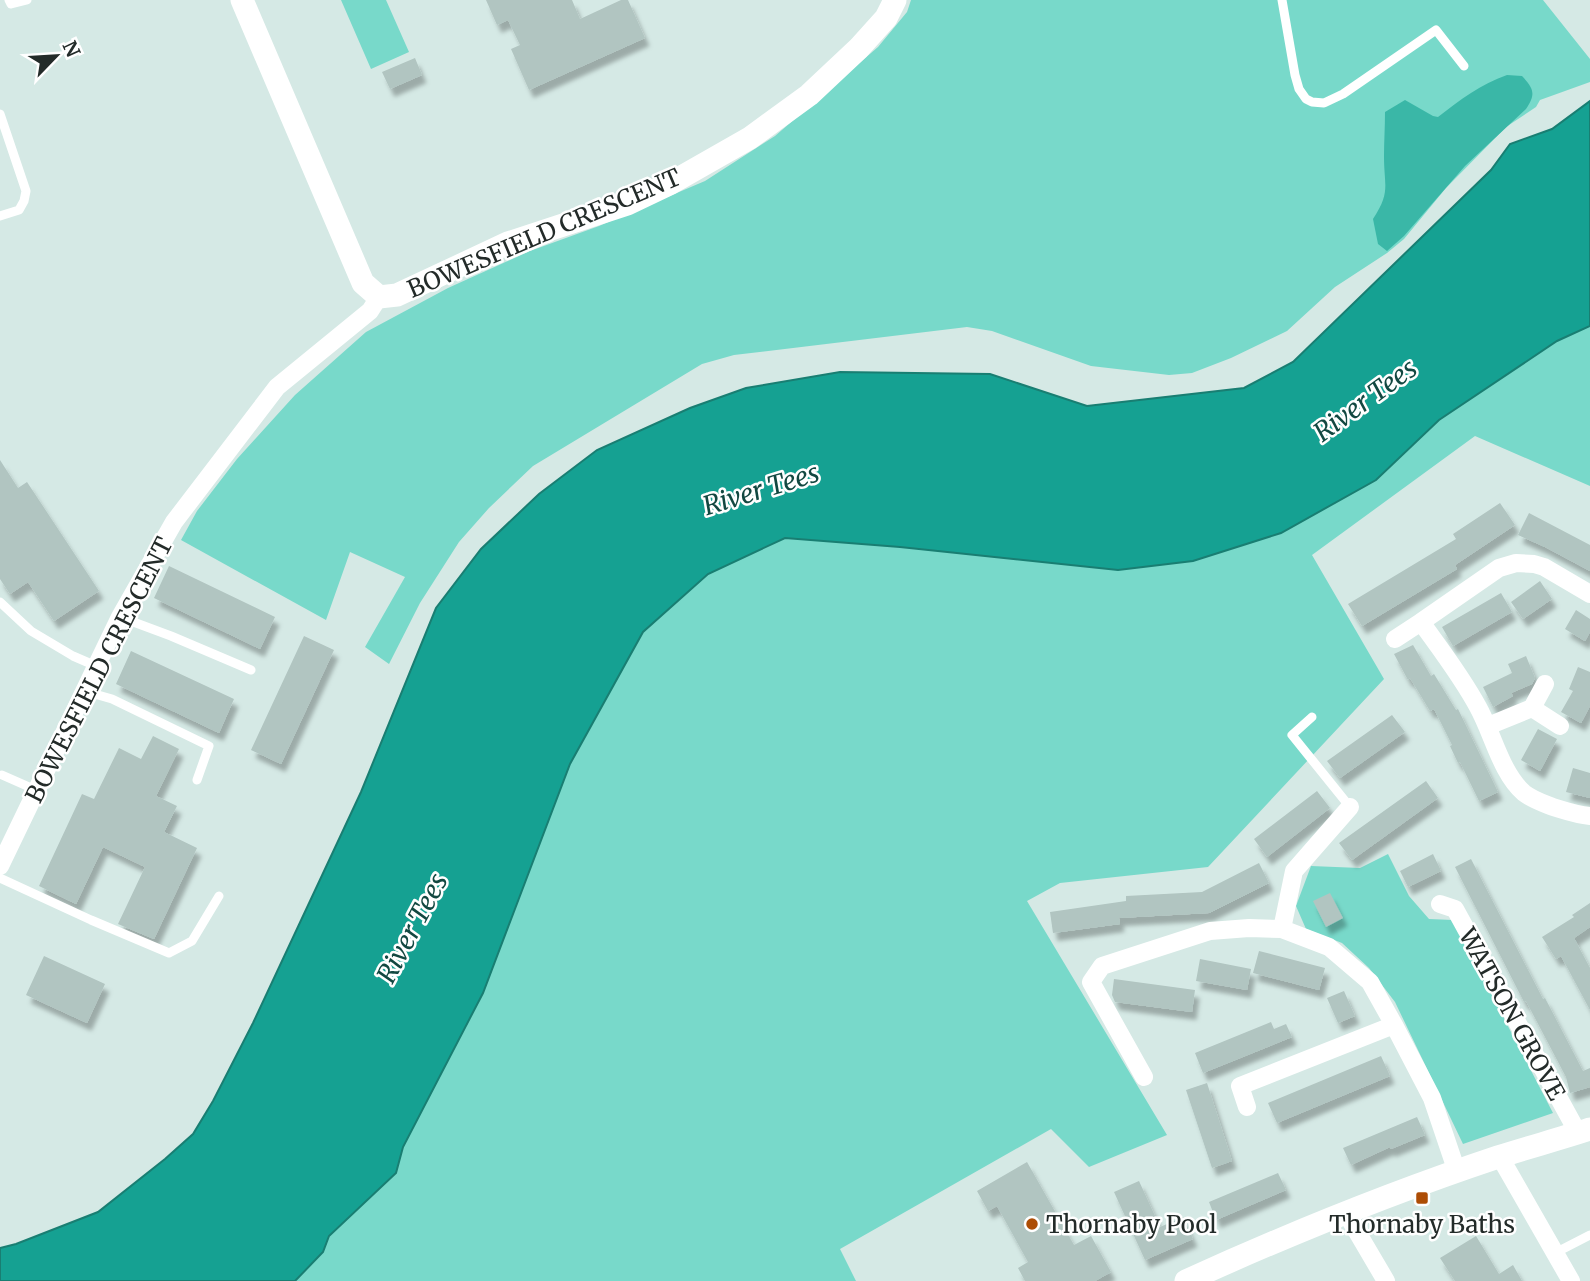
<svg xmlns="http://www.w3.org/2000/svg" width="1590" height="1281" font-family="Merriweather,serif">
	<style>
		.green { fill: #78d9ca }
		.forest { fill: #3ab7a7 }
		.water { fill: #15a192; stroke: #197e72; stroke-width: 2 }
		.building { fill: #b1c5c1; filter: url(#shadow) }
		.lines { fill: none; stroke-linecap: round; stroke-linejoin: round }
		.service { stroke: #fff; stroke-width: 9 }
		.minor { stroke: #fff; stroke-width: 18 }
		.tertiary { stroke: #fff; stroke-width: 23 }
		.poi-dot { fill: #ad4d05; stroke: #fff; stroke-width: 2.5 }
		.labels { text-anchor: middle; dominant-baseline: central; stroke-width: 5; stroke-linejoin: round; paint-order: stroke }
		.street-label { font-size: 24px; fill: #232b29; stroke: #fff }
		.poi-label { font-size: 24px; fill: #232b29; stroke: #fff; text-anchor: start }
		.water-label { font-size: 26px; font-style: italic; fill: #124841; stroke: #fff }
	</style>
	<defs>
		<filter id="shadow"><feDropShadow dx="4.5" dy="8" stdDeviation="2" flood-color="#0004"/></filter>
	</defs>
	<rect width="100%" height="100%" fill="#d5e9e5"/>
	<path class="green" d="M 341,0 L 386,0 L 409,52 L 371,69 Z
		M 911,0 L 1543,0 L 1590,59 L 1590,82 L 1540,100 L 1536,107 L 1506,127 L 1446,188 L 1404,239 L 1387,253 L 1335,287 L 1287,331 L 1231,358 L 1192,373 L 1169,375 L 1091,366 L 992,331 L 967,327 L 734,355 L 702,364 L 533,466 L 489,508 L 459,542 L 420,603 L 389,664 L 365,647 L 405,577 L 350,552 L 326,620 L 181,540 L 197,511 L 237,459 L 295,395 L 366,332 L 448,288 L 530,251 L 599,226 L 705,181 L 775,136 L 878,47 L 907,12 Z
		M 1590,326 L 1590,486 L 1475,436 L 1312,555 L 1384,679 L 1208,867 L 1060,883 L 1027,901 L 1167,1135 L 1089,1167 L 1051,1129 L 840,1249 L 856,1281 L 295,1281 L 323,1252 L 329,1236 L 396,1173 L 403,1147 L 483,993 L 570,764 L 643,632 L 708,574 L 785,538 L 900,547 L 1118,570 L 1281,533 L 1376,480 L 1439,420 L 1557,341 Z
		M 1388,854 L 1409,896 L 1429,919 L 1453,920 L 1553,1113 L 1463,1144 L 1395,1002 L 1369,968 L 1342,943 L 1306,929 L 1296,906 L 1311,866 L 1360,868 Z"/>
	<path class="forest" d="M 1507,75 L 1522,76 C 1534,89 1536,94 1526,109 L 1465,166 L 1404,236 L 1387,251 L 1378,244 L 1373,219 C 1391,192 1384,186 1384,156 C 1384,142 1385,127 1385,112 L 1405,100 L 1433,116 L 1438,117 C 1460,100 1481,84 1507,75 Z"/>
	<path class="water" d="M 1590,101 L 1590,326 L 1557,341 L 1439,420 L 1376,480 L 1281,533 L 1193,561 L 1118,570 L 900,547 L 785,538 L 708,574 L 643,632 L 570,764 L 483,993 L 403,1147 L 396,1173 L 329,1236 L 323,1252 L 295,1281 L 0,1281 L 0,1248 L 16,1244 L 98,1212 L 165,1159 L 193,1134 L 213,1101 L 253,1023 L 361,792 L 436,608 L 481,549 L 539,494 L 597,450 L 690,408 L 746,388 L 840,372 L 990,374 L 1087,406 L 1244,388 L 1293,362 L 1491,170 L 1510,144 L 1552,129 Z"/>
	<path class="building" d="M 486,0 L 572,0 L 580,19 L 621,0 L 628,0 L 645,38 L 529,90 L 511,49 L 520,45 L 508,20 L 497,25 Z
		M 415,58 L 422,75 L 390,89 L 382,72 Z
		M 0,460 L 18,488 L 27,482 L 99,591 L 54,621 L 28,582 L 10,594 L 0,579 Z
		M 1500,503 L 1515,525 L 1455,565 L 1457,569 L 1362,626 L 1348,604 L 1456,539 L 1453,534 Z
		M 1529,513 L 1590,545 L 1590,571 L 1545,547 L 1518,535 Z
		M 169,566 L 275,617 L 260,649 L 154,598 Z
		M 1540,581 L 1552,599 L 1523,619 L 1511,602 Z
		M 1501,593 L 1512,612 L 1453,646 L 1442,627 Z
		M 1576,610 L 1590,619 L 1590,632 L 1585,641 L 1565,629 Z
		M 304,636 L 334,650 L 281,764 L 251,750 Z
		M 1413,645 L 1431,676 L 1434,674 L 1456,710 L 1458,709 L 1498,792 L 1479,801 L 1460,762 L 1458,763 L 1450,746 L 1452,745 L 1434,709 L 1430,711 L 1410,678 L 1408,680 L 1394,654 Z
		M 131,651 L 234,699 L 219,733 L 116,684 Z
		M 1526,656 L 1535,678 L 1532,684 L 1511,693 L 1513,696 L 1493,707 L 1483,687 L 1512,673 L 1508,664 Z
		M 1578,667 L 1590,672 L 1590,706 L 1581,723 L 1561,712 L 1573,691 L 1569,689 Z
		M 1392,715 L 1405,732 L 1340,778 L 1327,761 Z
		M 1538,729 L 1557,739 L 1540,771 L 1521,760 Z
		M 153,736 L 179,749 L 156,796 L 177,806 L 164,832 L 197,848 L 154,939 L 118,924 L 145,867 L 103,847 L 76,904 L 39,886 L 82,794 L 94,799 L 119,748 L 141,759 Z
		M 1573,768 L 1590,773 L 1590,798 L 1566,792 Z
		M 1426,781 L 1438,798 L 1352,860 L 1339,843 Z
		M 1317,791 L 1330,808 L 1267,857 L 1254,839 Z
		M 1433,854 L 1441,871 L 1408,887 L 1400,871 Z
		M 1471,859 L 1543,999 L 1545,998 L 1583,1071 L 1590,1068 L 1590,1087 L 1570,1093 L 1566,1077 L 1526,1001 L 1524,1002 L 1455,867 Z
		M 1259,863 L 1269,883 L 1209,913 L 1119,918 L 1120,924 L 1053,933 L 1050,912 L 1126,901 L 1126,896 L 1202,892 Z
		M 1330,893 L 1343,918 L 1326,927 L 1313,901 Z
		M 1590,903 L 1590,927 L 1574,938 L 1590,968 L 1590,1010 L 1561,956 L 1556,959 L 1542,937 L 1574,917 L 1572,915 Z
		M 1259,951 L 1325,968 L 1319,990 L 1253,973 Z
		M 44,956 L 105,984 L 87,1023 L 26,995 Z
		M 1200,959 L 1251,969 L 1247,990 L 1196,981 Z
		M 1114,979 L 1195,990 L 1192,1012 L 1115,1002 L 1112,995 Z
		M 1344,991 L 1355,1016 L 1338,1023 L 1327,998 Z
		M 1271,1022 L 1274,1029 L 1286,1024 L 1292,1037 L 1203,1073 L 1195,1053 Z
		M 1381,1056 L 1390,1076 L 1277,1123 L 1268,1103 Z
		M 1207,1083 L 1232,1161 L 1212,1168 L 1186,1090 Z
		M 1417,1117 L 1425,1135 L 1391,1149 L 1390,1147 L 1351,1165 L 1343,1148 Z
		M 1027,1162 L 1074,1245 L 1091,1236 L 1111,1272 L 1095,1281 L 1025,1281 L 1018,1268 L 1028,1262 L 997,1206 L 988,1211 L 977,1191 Z
		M 1278,1173 L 1286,1190 L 1216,1220 L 1209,1202 Z
		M 1139,1181 L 1160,1227 L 1183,1217 L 1193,1239 L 1145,1260 L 1114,1192 Z
		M 1476,1236 L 1499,1274 L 1513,1265 L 1522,1281 L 1455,1281 L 1440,1258 Z"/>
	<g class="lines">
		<path class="service" d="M 9,0 L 11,4 L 27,0
			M 1282,0 L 1295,75 L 1299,89 L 1306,99 L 1312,102 L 1324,103 L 1343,94 L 1436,30 L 1464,66
			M 0,114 L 26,191 L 24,201 L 19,210 L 0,216
			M 0,602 L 31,631 L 73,656 L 96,666
			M 120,617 L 171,636 L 251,670
			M 84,691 L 112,699 L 209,746 L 197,780
			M 1312,717 L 1292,735 L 1350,807
			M 2,775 L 36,790
			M 0,878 L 91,920 L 169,953 L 192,941 L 219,896
			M 1555,1253 L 1590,1235"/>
		<path class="minor" d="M 1590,594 L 1544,567 L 1534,564 L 1516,563 L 1499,568 L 1421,622 C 1441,650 1462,677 1478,707 C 1493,734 1501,773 1524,793 C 1533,800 1543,803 1553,807 C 1566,811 1577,815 1590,816
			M 1395,639 L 1421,622
			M 1532,708 L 1545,684
			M 1488,726 L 1532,708 L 1560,726
			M 0,866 L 120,617 L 174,522 L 277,387 L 370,311 L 379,297
			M 1440,904 L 1455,909 L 1578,1133
			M 1282,929 L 1294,871 L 1350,807
			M 1144,1077 L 1091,982 L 1102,966 L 1210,931 L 1249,928 L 1282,929 L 1329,947 L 1370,982 L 1394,1025 L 1432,1098 L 1457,1172
			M 1247,1107 L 1240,1086 L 1394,1025
			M 1500,1157 L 1571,1281
			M 1346,1213 L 1386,1281"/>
		<path class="tertiary" d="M 242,0 L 363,283 L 379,297 L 397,295 L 508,243 L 627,204 L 671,183 L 750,138 L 809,95 L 859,48 L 886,18 L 895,0
			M 1186,1281 C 1287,1235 1393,1192 1498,1157 C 1529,1147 1560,1139 1590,1129"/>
	</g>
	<g class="poi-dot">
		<rect x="1415" y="1191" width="14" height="14" rx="3.5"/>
		<circle cx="1032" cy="1224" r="7"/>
	</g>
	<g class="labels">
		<g class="street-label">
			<text transform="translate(544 233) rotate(-23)">BOWESFIELD CRESCENT</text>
			<text transform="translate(99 670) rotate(-63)">BOWESFIELD CRESCENT</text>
			<text transform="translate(1512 1014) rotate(61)">WATSON GROVE</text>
		</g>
		<g class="poi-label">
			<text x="1046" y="1224">Thornaby Pool</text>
			<text x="1422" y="1224" text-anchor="middle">Thornaby Baths</text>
		</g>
		<g class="water-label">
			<text transform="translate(1365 400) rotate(-36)">River Tees</text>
			<text transform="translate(761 489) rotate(-17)">River Tees</text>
			<text transform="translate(412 928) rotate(-62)">River Tees</text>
		</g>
	</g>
	<g transform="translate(56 56) rotate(65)" stroke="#ffffff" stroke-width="5" paint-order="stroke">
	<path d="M0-5L12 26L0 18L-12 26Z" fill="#232b29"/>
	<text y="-10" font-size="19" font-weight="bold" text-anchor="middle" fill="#232b29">N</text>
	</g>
</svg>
